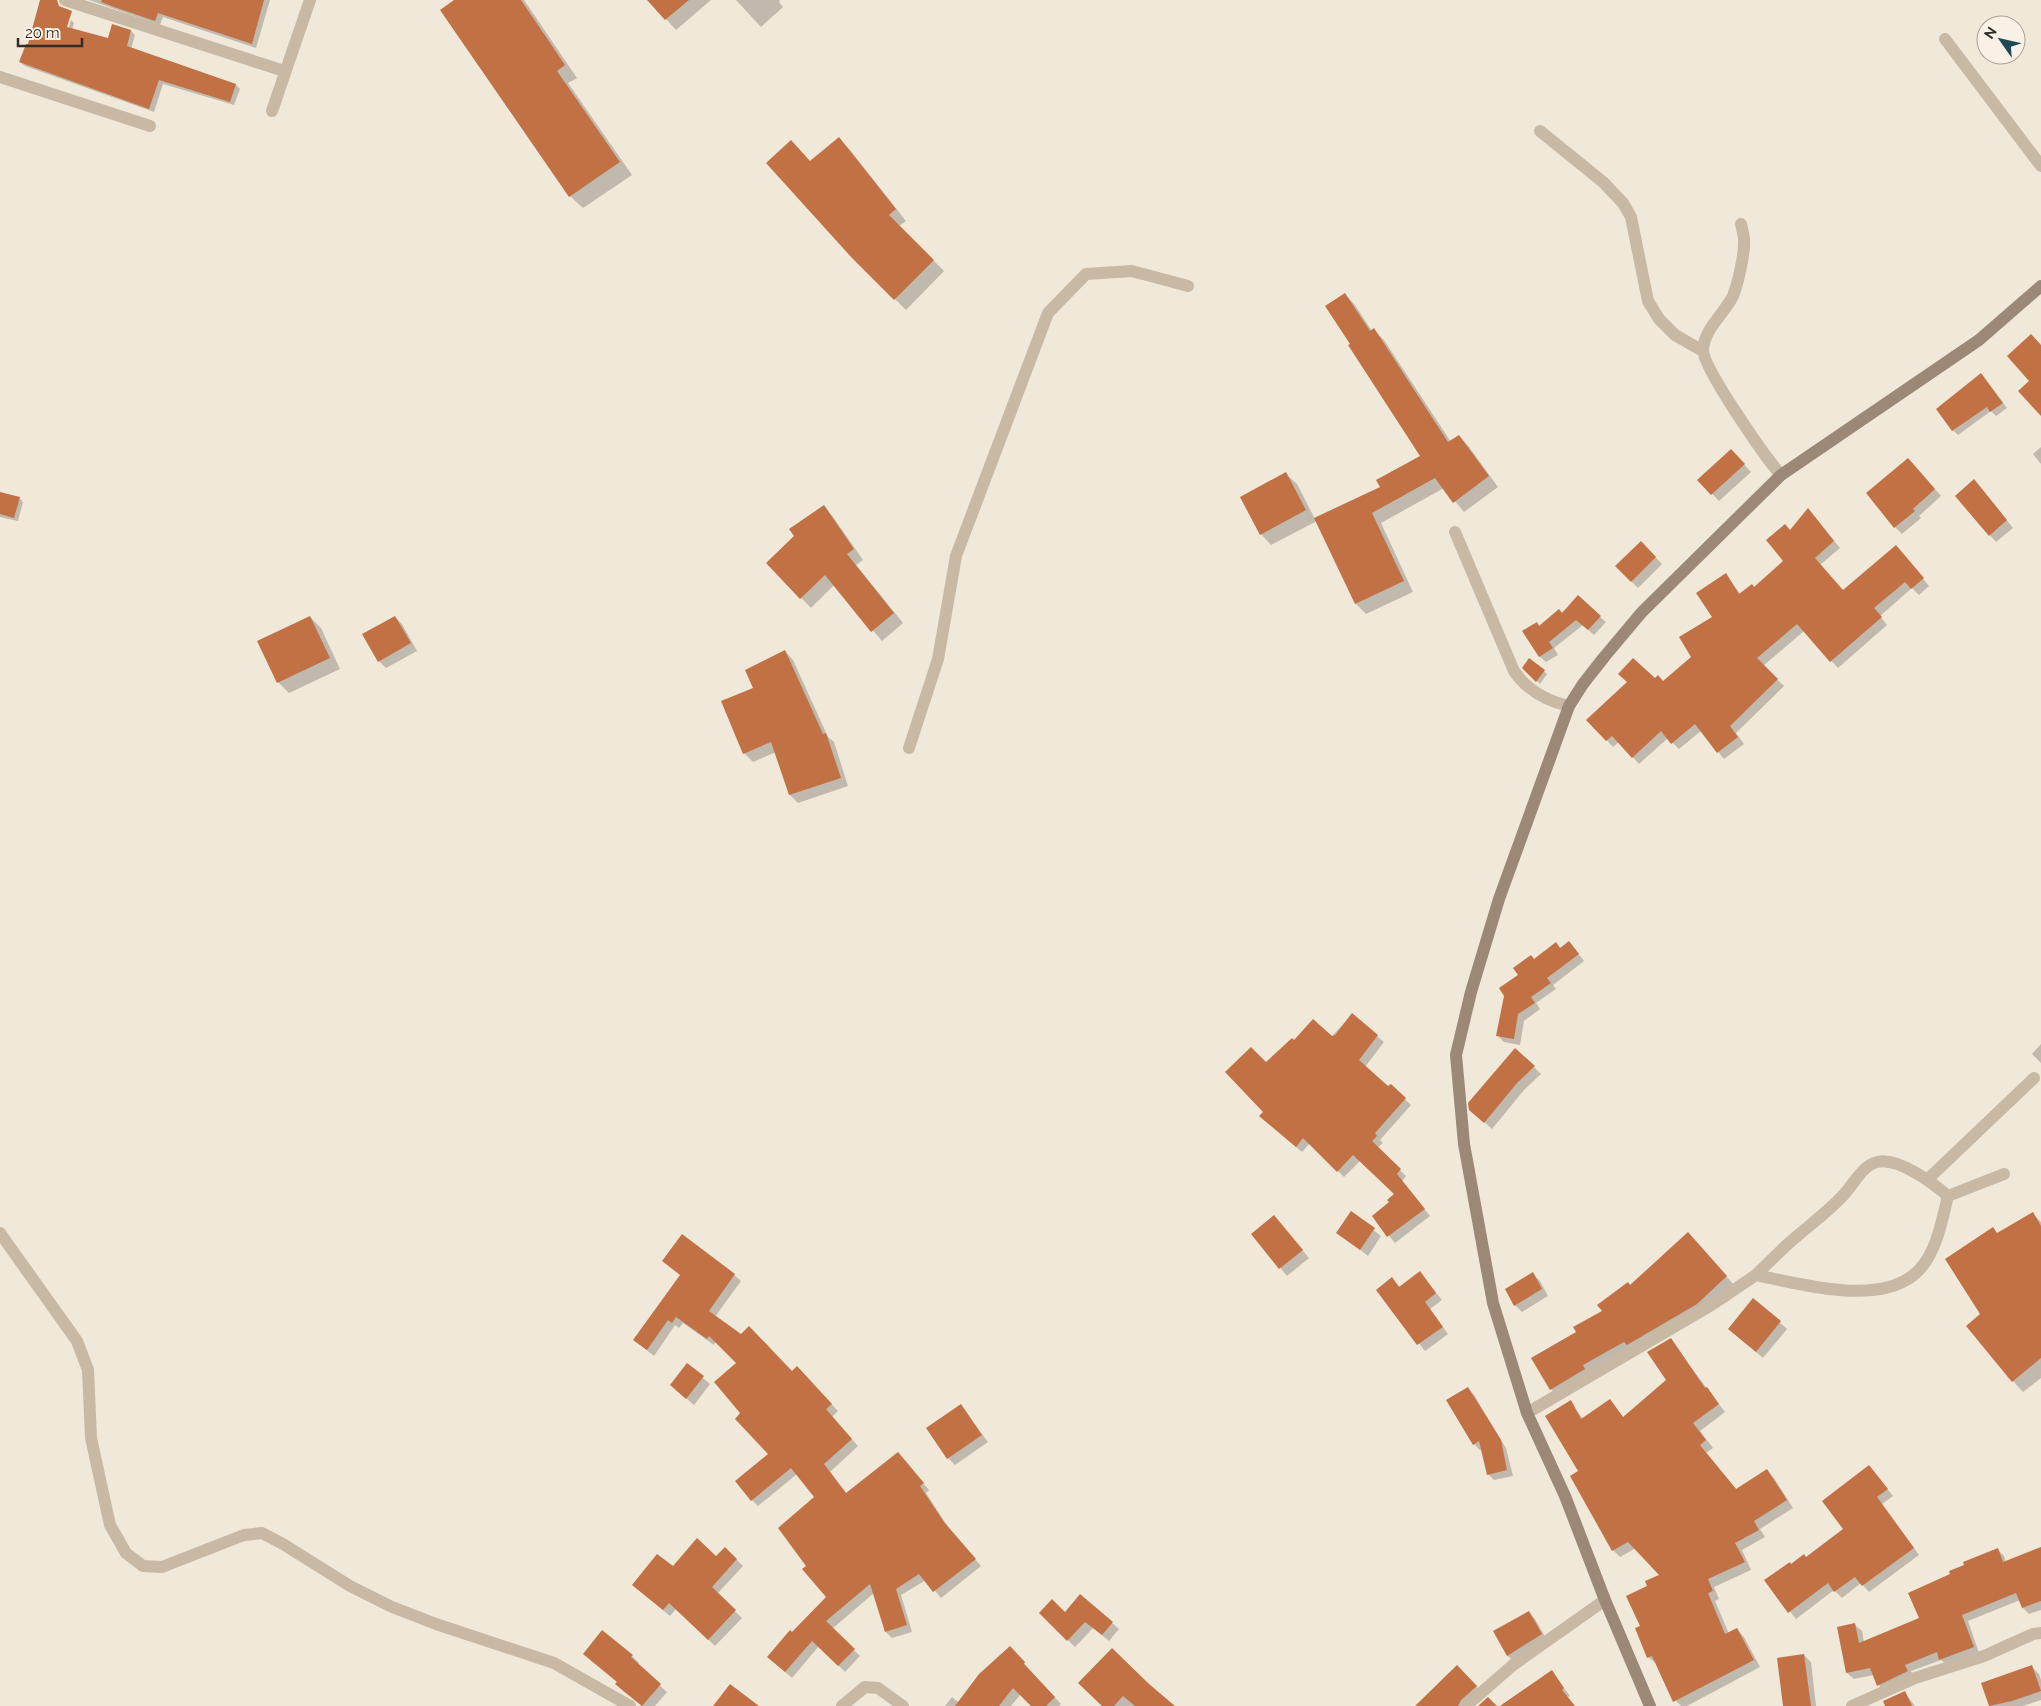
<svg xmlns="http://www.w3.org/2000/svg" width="2041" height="1706" font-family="Raleway,sans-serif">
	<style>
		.shadow { fill: #0003 }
		.building { fill: #c27145 }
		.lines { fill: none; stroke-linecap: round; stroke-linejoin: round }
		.street { stroke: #c8b9a5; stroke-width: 12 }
		.secondary { stroke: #9b8877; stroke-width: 12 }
	</style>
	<rect width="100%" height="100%" fill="#f0e8d9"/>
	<path class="shadow" d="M 89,0 L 270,0 L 256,48 L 163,17 L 160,25 Z
		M 458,0 L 524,0 L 577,78 L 568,83 L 632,175 L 583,208 L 570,196 Z
		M 649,0 L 711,0 L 676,30 Z
		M 736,0 L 780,0 L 779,2 L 783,7 L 761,27 Z
		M 39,10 L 69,18 L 64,32 L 67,33 L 71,20 L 74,23 L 72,29 L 109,39 L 113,25 L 131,31 L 135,35 L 131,49 L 236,85 L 240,89 L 234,105 L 163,84 L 154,112 L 25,66 L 20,62 L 27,45 L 29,46 Z
		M 839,139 L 850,150 L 906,221 L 899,226 L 944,271 L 906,310 L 853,257 L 810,162 Z
		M 1345,295 L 1355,305 L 1372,331 L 1374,330 L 1384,340 L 1451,442 L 1459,436 L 1469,447 L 1498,487 L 1464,512 L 1444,488 L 1381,523 L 1413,592 L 1366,614 L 1356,604 L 1317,521 L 1271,545 L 1261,534 L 1286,474 L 1297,484 L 1315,519 L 1382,487 L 1422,457 L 1352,344 Z
		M 1981,375 L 2007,408 L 1996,416 L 1991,411 L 1958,435 L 1953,430 Z
		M 2041,447 L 2041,464 L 2033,454 Z
		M 1738,458 L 1751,472 L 1719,501 L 1699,480 Z
		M 1915,466 L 1941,496 L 1919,516 L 1921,518 L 1902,534 L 1895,527 Z
		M 1981,488 L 2013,528 L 1996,542 L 1990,535 Z
		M 0,493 L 19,498 L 23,502 L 18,521 L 0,517 Z
		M 824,507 L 833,517 L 863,560 L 856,565 L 903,623 L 882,641 L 834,585 L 811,608 L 767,563 Z
		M 1815,517 L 1840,548 L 1820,565 L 1843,591 L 1903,554 L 1929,586 L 1919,595 L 1912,588 L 1880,616 L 1887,625 L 1838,668 L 1804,631 L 1763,666 L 1784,686 L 1736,733 L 1744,744 L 1724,759 L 1701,731 L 1679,749 L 1668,738 L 1639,764 L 1619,742 L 1613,747 L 1588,720 L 1655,680 L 1663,683 L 1693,657 L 1714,617 L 1726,575 L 1741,595 L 1754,588 L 1785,562 L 1791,532 Z
		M 1641,542 L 1662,564 L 1638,588 L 1616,566 Z
		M 1562,614 L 1600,617 L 1606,622 L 1594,635 L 1583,625 L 1554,648 L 1558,655 L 1546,662 L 1540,657 L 1524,631 L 1537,623 L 1540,627 Z
		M 310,617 L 321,628 L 340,669 L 289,693 L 278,682 Z
		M 395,617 L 402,624 L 417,651 L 386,668 L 379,661 Z
		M 785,651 L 793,660 L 828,737 L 834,742 L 848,786 L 798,803 L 790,795 L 776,752 L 753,762 L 744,753 L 723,702 L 755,688 Z
		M 1523,668 L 1544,671 L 1547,674 L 1540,684 Z
		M 1556,944 L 1561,949 L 1575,949 L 1584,961 L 1553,985 L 1556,989 L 1536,1003 L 1540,1009 L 1524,1021 L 1520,1045 L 1504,1042 L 1498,1036 L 1519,975 L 1535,960 Z
		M 1352,1015 L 1384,1042 L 1365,1067 L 1389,1088 L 1391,1086 L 1411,1105 L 1380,1140 L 1383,1143 L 1377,1148 L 1406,1176 L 1402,1181 L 1430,1216 L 1395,1243 L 1373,1216 L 1391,1203 L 1396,1195 L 1360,1161 L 1344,1177 L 1310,1143 L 1302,1152 L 1267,1122 L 1264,1111 L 1266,1064 L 1294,1042 L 1331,1037 Z
		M 2041,1044 L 2041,1063 L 2032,1054 Z
		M 1534,1067 L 1541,1074 L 1524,1090 L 1492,1129 L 1478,1116 Z
		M 1351,1213 L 1381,1236 L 1368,1256 L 1338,1232 Z
		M 2032,1213 L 2041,1222 L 2041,1378 L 2023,1392 L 2013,1381 L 1982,1314 L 1993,1229 L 1998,1234 Z
		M 1274,1217 L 1309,1258 L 1287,1276 L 1253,1234 Z
		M 1695,1241 L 1734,1285 L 1559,1397 L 1551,1389 L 1578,1333 L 1630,1286 Z
		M 1420,1273 L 1442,1300 L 1430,1309 L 1448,1334 L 1425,1351 L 1378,1290 L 1392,1279 L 1400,1287 Z
		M 1533,1274 L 1540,1281 L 1548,1296 L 1522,1312 L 1515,1305 Z
		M 734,1275 L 741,1281 L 715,1317 L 792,1372 L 797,1368 L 838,1411 L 832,1417 L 858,1446 L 830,1472 L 847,1494 L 905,1461 L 929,1490 L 926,1493 L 950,1530 L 981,1566 L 941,1598 L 926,1580 L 901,1595 L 912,1632 L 892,1638 L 886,1632 L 874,1593 L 832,1629 L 860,1656 L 845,1672 L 819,1646 L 792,1678 L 775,1663 L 792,1633 L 827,1597 L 808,1566 L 816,1497 L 797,1474 L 758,1506 L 752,1500 L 770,1455 L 742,1413 L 738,1363 L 716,1341 L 714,1345 L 683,1323 L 679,1328 L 675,1325 L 654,1356 L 634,1340 Z
		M 1754,1300 L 1787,1329 L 1763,1358 L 1737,1336 Z
		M 1670,1340 L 1725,1412 L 1700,1431 L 1713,1448 L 1706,1453 L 1737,1490 L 1767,1471 L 1774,1478 L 1793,1508 L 1760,1529 L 1765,1537 L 1742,1550 L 1751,1570 L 1714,1587 L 1719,1599 L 1715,1601 L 1729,1634 L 1737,1629 L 1744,1637 L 1760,1667 L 1687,1706 L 1681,1706 L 1676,1701 L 1657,1664 L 1649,1658 L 1637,1629 L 1642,1627 L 1648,1587 L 1661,1576 L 1636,1548 L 1620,1557 L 1613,1550 L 1580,1472 L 1570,1402 L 1583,1419 L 1610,1400 L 1624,1418 L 1668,1381 Z
		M 688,1365 L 710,1384 L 694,1405 L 671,1385 Z
		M 1468,1389 L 1474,1395 L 1506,1448 L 1513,1476 L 1494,1480 L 1488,1474 L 1482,1449 L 1480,1450 L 1474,1444 Z
		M 961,1406 L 988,1442 L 955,1465 L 948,1458 Z
		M 1869,1466 L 1893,1496 L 1882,1504 L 1919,1555 L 1869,1592 L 1861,1583 L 1842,1598 L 1834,1590 L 1796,1619 L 1766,1581 L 1806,1558 L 1845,1530 Z
		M 2041,1549 L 2041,1610 L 2029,1614 L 2023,1608 L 2020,1600 L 1968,1621 L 1979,1653 L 1947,1665 L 1941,1660 L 1911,1671 L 1914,1677 L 1885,1692 L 1879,1685 L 1874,1675 L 1854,1679 L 1847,1673 L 1855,1625 L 1862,1631 L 1864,1642 L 1921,1619 L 1952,1575 L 1998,1550 L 2004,1556 L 2006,1562 Z
		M 736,1559 L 743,1566 L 717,1594 L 742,1618 L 715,1646 L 676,1609 L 670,1616 L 640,1591 L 673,1568 Z
		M 1528,1612 L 1535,1619 L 1548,1642 L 1515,1663 L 1508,1656 L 1495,1632 Z
		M 1040,1613 L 1065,1613 L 1112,1623 L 1119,1629 L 1109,1641 L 1093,1628 L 1075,1647 Z
		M 602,1632 L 632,1656 L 639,1663 L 637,1665 L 667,1692 L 655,1706 L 642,1706 L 623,1691 L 616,1684 L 618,1682 L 585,1654 Z
		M 1010,1648 L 1061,1704 L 1059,1706 L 1032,1706 L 1021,1694 L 1011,1706 L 945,1706 L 952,1697 L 959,1703 Z
		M 1112,1650 L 1173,1706 L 1103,1706 Z
		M 1804,1655 L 1811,1662 L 1816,1706 L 1784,1706 Z
		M 1457,1667 L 1483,1693 L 1468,1706 L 1417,1706 Z
		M 2032,1667 L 2039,1674 L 2041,1680 L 2041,1700 L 2023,1706 L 1990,1706 L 1982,1684 Z
		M 1551,1671 L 1570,1696 L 1568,1697 L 1575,1706 L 1500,1706 Z
		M 1905,1693 L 1915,1706 L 1887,1706 Z"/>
	<path class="building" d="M 40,0 L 57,0 L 59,6 L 72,11 L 67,27 L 108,38 L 112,24 L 131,30 L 127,46 L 236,84 L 230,102 L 159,80 L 149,109 L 19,62 L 26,44 L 28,44 Z
		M 102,0 L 264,0 L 252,44 L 158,13 L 155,21 L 117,8 L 101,2 Z
		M 454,0 L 521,0 L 565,65 L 557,71 L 620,162 L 569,197 L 440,10 Z
		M 647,0 L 689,0 L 665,20 Z
		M 839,137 L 896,209 L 889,215 L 934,260 L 894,300 L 852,258 L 766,163 L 791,140 L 810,161 Z
		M 1345,293 L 1370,331 L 1374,328 L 1448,442 L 1459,435 L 1489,476 L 1453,503 L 1435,478 L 1372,513 L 1404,581 L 1355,604 L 1314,518 L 1380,487 L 1376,480 L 1420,456 L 1348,345 L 1350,344 L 1325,306 Z
		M 2031,334 L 2041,345 L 2041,416 L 2018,391 L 2029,381 L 2007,356 Z
		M 1981,373 L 2003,403 L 1990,412 L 1987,407 L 1952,431 L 1936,409 Z
		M 1731,449 L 1745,464 L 1711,495 L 1697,480 Z
		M 1908,458 L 1935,489 L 1913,509 L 1915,511 L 1894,528 L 1866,493 Z
		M 1286,472 L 1306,510 L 1260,535 L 1240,497 Z
		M 1974,479 L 2007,520 L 1989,536 L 1955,496 Z
		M 0,492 L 20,497 L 14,518 L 0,514 Z
		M 824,505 L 854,549 L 847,554 L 894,613 L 871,632 L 825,575 L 800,599 L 766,563 L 794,536 L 789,529 Z
		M 1808,508 L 1834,541 L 1815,558 L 1843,590 L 1896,545 L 1924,578 L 1911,589 L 1905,582 L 1874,608 L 1882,617 L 1830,662 L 1797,624 L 1757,658 L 1778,679 L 1730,726 L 1738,737 L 1717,753 L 1695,724 L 1671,744 L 1661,731 L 1632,758 L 1612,736 L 1606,741 L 1586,720 L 1627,682 L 1618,674 L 1633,658 L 1655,678 L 1658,675 L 1663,681 L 1691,657 L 1679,637 L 1712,617 L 1696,593 L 1726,573 L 1739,594 L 1752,584 L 1754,587 L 1783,561 L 1766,540 L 1785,524 L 1790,530 Z
		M 1641,541 L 1656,557 L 1631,582 L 1615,566 Z
		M 1578,595 L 1601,616 L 1588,630 L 1576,620 L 1549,642 L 1553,648 L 1539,657 L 1522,631 L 1537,622 L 1539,626 L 1559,609 L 1562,613 Z
		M 310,616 L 330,658 L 277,683 L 257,641 Z
		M 395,616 L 411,643 L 378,662 L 362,634 Z
		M 785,650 L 823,734 L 826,733 L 841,778 L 789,795 L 771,742 L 743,754 L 721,701 L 753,688 L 745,670 Z
		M 1529,658 L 1545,670 L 1536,682 L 1522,668 Z
		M 1569,941 L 1579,954 L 1547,978 L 1551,983 L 1531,997 L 1535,1003 L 1518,1014 L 1514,1039 L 1496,1036 L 1504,996 L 1499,988 L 1518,975 L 1513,968 L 1531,955 L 1534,959 L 1556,942 L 1560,948 Z
		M 1352,1013 L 1378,1035 L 1359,1060 L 1388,1086 L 1391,1084 L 1406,1098 L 1375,1133 L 1377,1136 L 1372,1141 L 1401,1169 L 1397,1174 L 1425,1209 L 1387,1237 L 1372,1216 L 1389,1202 L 1387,1200 L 1394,1194 L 1353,1155 L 1337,1172 L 1303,1138 L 1296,1147 L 1259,1116 L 1263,1112 L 1225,1072 L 1251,1047 L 1266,1062 L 1292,1038 L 1294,1040 L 1313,1019 L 1332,1036 L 1335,1035 Z
		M 1515,1048 L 1535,1066 L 1517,1083 L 1484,1123 L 1469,1110 L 1468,1103 Z
		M 1351,1211 L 1375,1228 L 1360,1250 L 1336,1233 Z
		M 2033,1212 L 2041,1226 L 2041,1358 L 2012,1382 L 1966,1326 L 1980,1314 L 1945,1259 L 1993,1227 L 1997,1233 Z
		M 1274,1215 L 1303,1250 L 1279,1269 L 1251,1234 Z
		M 1688,1232 L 1727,1276 L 1697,1304 L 1627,1345 L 1624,1342 L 1583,1365 L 1585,1369 L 1550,1390 L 1531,1358 L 1576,1332 L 1573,1327 L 1602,1311 L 1597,1305 L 1628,1282 L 1630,1285 Z
		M 682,1234 L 735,1274 L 709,1311 L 741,1334 L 749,1326 L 792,1371 L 797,1366 L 832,1404 L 826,1409 L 852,1439 L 824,1464 L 846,1493 L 898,1452 L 924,1483 L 920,1486 L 944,1522 L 976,1559 L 933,1592 L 919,1574 L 896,1589 L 907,1625 L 885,1632 L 870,1584 L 826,1621 L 855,1649 L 838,1666 L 812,1641 L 785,1672 L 767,1657 L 790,1630 L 792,1632 L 826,1597 L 802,1569 L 806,1566 L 778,1528 L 814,1497 L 791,1468 L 751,1501 L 735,1481 L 768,1454 L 735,1419 L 740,1413 L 714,1382 L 736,1363 L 709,1336 L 707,1339 L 676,1317 L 672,1323 L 668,1320 L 647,1350 L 633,1340 L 680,1275 L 662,1261 Z
		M 1420,1271 L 1436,1293 L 1425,1302 L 1443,1327 L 1417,1345 L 1376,1290 L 1392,1277 L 1399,1287 Z
		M 1533,1272 L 1542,1289 L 1514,1306 L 1505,1289 Z
		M 1753,1298 L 1781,1321 L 1756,1352 L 1728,1329 Z
		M 1671,1338 L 1705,1388 L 1707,1387 L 1719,1404 L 1693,1423 L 1706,1440 L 1700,1445 L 1736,1489 L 1767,1469 L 1787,1500 L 1754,1521 L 1759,1530 L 1735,1543 L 1745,1562 L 1708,1579 L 1713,1591 L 1708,1593 L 1725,1634 L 1737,1628 L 1754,1660 L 1673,1702 L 1652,1656 L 1647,1658 L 1635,1628 L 1640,1626 L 1626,1596 L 1647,1586 L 1645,1581 L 1659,1575 L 1628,1542 L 1612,1551 L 1570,1476 L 1578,1471 L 1545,1416 L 1571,1400 L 1581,1419 L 1610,1399 L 1623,1417 L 1666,1380 L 1647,1352 Z
		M 687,1363 L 704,1376 L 686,1399 L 670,1385 Z
		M 1468,1387 L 1501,1440 L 1507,1470 L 1487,1475 L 1479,1441 L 1473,1445 L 1446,1400 Z
		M 961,1404 L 982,1435 L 947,1459 L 926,1428 Z
		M 1869,1465 L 1888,1489 L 1877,1497 L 1914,1548 L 1862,1586 L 1855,1577 L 1834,1592 L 1828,1583 L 1788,1613 L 1764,1580 L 1790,1562 L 1791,1564 L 1804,1554 L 1806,1557 L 1843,1529 L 1822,1501 Z
		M 697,1538 L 716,1556 L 725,1547 L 737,1559 L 712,1587 L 736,1610 L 708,1640 L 669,1603 L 663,1610 L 632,1585 L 657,1554 L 673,1566 Z
		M 2041,1547 L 2041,1601 L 2022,1608 L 2016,1593 L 1962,1615 L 1974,1647 L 1939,1660 L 1937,1652 L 1905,1665 L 1908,1671 L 1877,1686 L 1870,1668 L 1846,1673 L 1837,1627 L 1855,1623 L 1859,1643 L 1919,1618 L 1908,1593 L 1950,1574 L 1949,1571 L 1964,1565 L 1963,1562 L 1998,1548 L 2003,1562 Z
		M 1080,1594 L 1113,1622 L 1102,1635 L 1085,1622 L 1067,1641 L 1039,1613 L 1052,1599 L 1065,1612 Z
		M 1529,1611 L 1542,1634 L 1507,1656 L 1493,1631 Z
		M 602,1630 L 633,1655 L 631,1657 L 661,1684 L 642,1706 L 615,1684 L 617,1682 L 583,1654 Z
		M 1010,1646 L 1025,1662 L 1024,1664 L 1055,1697 L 1046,1706 L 1031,1706 L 1013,1688 L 999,1706 L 955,1706 L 979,1674 Z
		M 1112,1648 L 1149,1684 L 1175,1706 L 1135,1706 L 1123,1696 L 1114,1706 L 1102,1706 L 1078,1683 Z
		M 1804,1654 L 1811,1706 L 1783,1706 L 1777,1658 Z
		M 1457,1665 L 1477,1686 L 1461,1700 L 1458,1706 L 1415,1706 Z
		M 2032,1665 L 2041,1691 L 2012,1701 L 1989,1706 L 1981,1683 Z
		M 1552,1670 L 1564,1688 L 1562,1690 L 1575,1706 L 1500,1706 Z
		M 730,1684 L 759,1706 L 713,1706 Z
		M 1905,1691 L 1912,1706 L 1885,1706 L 1883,1701 Z
		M 1488,1697 L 1497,1706 L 1478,1706 Z"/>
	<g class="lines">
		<path class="street" d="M 65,0 L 284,71
			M 1945,39 L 2041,166
			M 0,77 L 150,126
			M 272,111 L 310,0
			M 1540,131 L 1603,182 L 1623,203 L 1631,217 L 1648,301 L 1659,319 L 1675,335 L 1703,351
			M 1741,224 C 1742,229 1744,235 1744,240 C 1745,253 1738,283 1733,296 C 1724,314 1705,328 1703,349 C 1702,367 1766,458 1781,475
			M 1455,532 L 1514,671 C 1527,690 1547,701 1569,706
			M 909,748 L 938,659 L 956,556 L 1048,313 L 1086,274 L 1132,271 L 1188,286
			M 1928,1179 L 2034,1078
			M 0,1233 L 77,1341 L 88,1370 L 91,1438 L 110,1525 L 126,1553 L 143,1566 L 162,1567 L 244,1535 L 262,1533 L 283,1544 L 350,1586 L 392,1607 L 436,1624 L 554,1663 L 630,1706
			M 1756,1275 C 1767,1264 1778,1253 1789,1243 C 1809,1225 1830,1211 1847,1191 C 1855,1181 1864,1165 1877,1162 C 1898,1157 1933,1183 1948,1196
			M 1527,1413 L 1713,1304 L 1756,1275 C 1800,1284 1883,1308 1919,1270 C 1937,1251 1942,1220 1948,1196 L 2004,1174
			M 842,1706 L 865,1687 L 878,1688 L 903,1706
			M 1466,1706 L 1513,1665 L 1605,1600
			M 1852,1706 L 1915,1678 L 1984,1656 L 2033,1634 L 2041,1633"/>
		<path class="secondary" d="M 1650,1706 L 1605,1600 L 1565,1496 L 1527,1413 L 1493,1303 L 1464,1144 L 1456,1055 L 1471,992 L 1499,899 L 1569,706 L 1583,684 L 1605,656 L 1642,612 L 1781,475 L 1979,340 L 2041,286"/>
	</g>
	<g transform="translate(2001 40) rotate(304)"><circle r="24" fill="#f8f1e5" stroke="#aaa299"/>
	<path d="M0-4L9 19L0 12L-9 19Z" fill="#1d4a54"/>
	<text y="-8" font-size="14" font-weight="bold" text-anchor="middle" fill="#342c26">N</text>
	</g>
	<path d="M18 38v8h64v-8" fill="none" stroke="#342c26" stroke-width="2.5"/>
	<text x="25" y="38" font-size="15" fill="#342c26" stroke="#f8f1e5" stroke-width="4" paint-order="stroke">20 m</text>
</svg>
